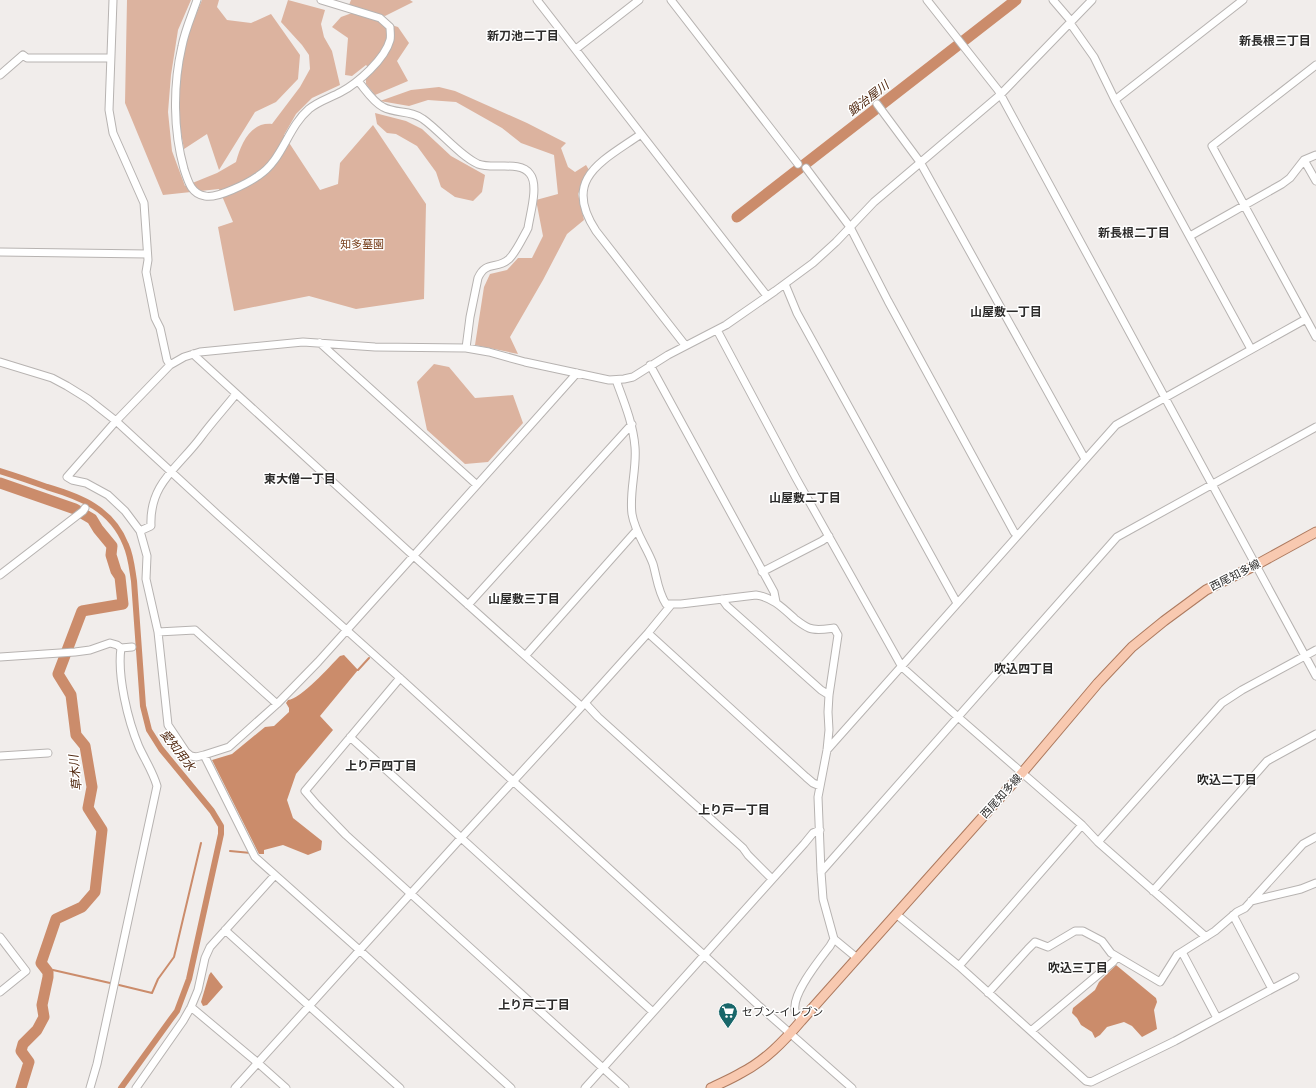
<svg xmlns="http://www.w3.org/2000/svg" width="1316" height="1088" font-family="Montserrat,'Noto Sans JP',sans-serif">
	<style>
		.green { fill: #dcb39f }
		.water { fill: #cb8c6b }
		.lines { fill: none; stroke-linecap: round; stroke-linejoin: round }
		.stream { stroke: #cb8c6b; stroke-width: 2 }
		.canal { stroke: #cb8c6b; stroke-width: 6 }
		.river { stroke: #cb8c6b; stroke-width: 11 }
		.minor-casing { stroke: #b7b3b1; stroke-width: 9 }
		.major-casing { stroke: #ad7a5f; stroke-width: 11 }
		.minor { stroke: #fff; stroke-width: 7 }
		.major { stroke: #f8c9b0; stroke-width: 9 }
		.labels { text-anchor: middle; dominant-baseline: central; stroke-width: 3; stroke-linejoin: round; paint-order: stroke }
		.park-label { font-size: 11px; fill: #733814; stroke: #fff }
		.street-label { font-size: 11px; fill: #2c2b2a; stroke: #fff }
		.poi-label { font-size: 11px; fill: #2c2b2a; stroke: #fff; text-anchor: start }
		.neighbourhood-label { font-size: 12px; font-weight: bold; fill: #2c2b2a; stroke: #fff }
		.water-label { font-size: 12px; font-style: italic; fill: #4e250c; stroke: #fff }
	</style>
	<rect width="100%" height="100%" fill="#f1edeb"/>
	<path class="green" d="M 127,0 L 191,0 L 178,30 L 171,75 L 168,112 L 172,151 L 185,186 L 217,173 L 236,162 C 241,144 250,122 272,124 L 300,87 L 310,69 L 309,55 L 302,45 L 281,22 L 288,0 L 325,10 L 321,24 L 324,37 L 332,51 L 340,85 L 312,98 L 296,114 L 284,135 L 320,190 L 338,184 L 340,163 L 373,125 L 426,204 L 424,299 L 356,309 L 309,296 L 234,311 L 218,227 L 233,222 L 219,189 L 163,195 L 125,103 Z
		M 202,0 L 219,0 L 217,7 L 227,20 L 251,23 L 271,14 L 300,55 L 298,79 L 276,102 L 255,112 L 219,170 L 207,134 L 184,149 L 178,116 L 180,73 L 188,34 Z
		M 351,0 L 410,0 L 413,2 L 385,16 L 349,5 Z
		M 352,13 L 398,27 L 409,43 L 397,61 L 408,81 L 375,95 L 366,84 L 366,78 L 372,71 L 366,65 L 352,76 L 345,75 L 348,38 L 332,27 L 341,17 Z
		M 439,87 L 455,91 L 527,123 L 566,143 L 561,148 L 568,167 L 575,172 L 586,165 L 589,170 L 578,194 L 584,220 L 567,234 L 543,280 L 510,337 L 518,354 L 475,345 L 484,287 L 490,274 L 507,270 L 518,258 L 532,258 L 543,236 L 536,200 L 558,194 L 554,155 L 521,143 L 502,128 L 456,102 L 428,100 L 409,106 L 380,101 L 411,90 Z
		M 375,113 L 406,121 L 422,129 L 451,156 L 485,175 L 482,192 L 473,201 L 455,197 L 441,187 L 436,172 L 417,146 L 396,134 L 387,133 L 377,124 Z
		M 434,364 L 449,367 L 475,398 L 513,395 L 523,423 L 488,462 L 465,464 L 427,430 L 417,382 Z"/>
	<path class="water" d="M 344,655 L 358,670 L 320,716 L 333,730 L 296,774 L 287,800 L 293,818 L 322,841 L 321,850 L 308,855 L 283,845 L 264,850 L 264,854 L 259,854 L 212,760 L 232,754 L 265,727 L 274,726 L 289,712 L 289,708 L 286,703 L 288,700 C 301,699 329,667 340,656 Z
		M 1116,965 L 1156,998 L 1157,1002 L 1154,1010 L 1157,1029 L 1142,1037 L 1132,1026 L 1124,1022 L 1107,1027 L 1100,1035 L 1095,1038 L 1092,1032 L 1081,1025 L 1077,1018 L 1072,1013 L 1073,1008 L 1095,990 L 1099,982 Z
		M 211,972 L 223,987 L 207,1005 L 203,1006 L 201,1002 L 209,975 Z"/>
	<g class="lines">
		<path class="stream" d="M 355,670 L 358,670 L 369,658
			M 230,851 L 251,853
			M 53,970 L 110,983
			M 119,985 L 152,993 L 158,979 L 174,957 L 201,843"/>
		<path class="canal" d="M 0,471 C 16,476 31,481 47,487 C 81,497 112,509 126,545 C 131,556 132,569 134,581 L 143,706 L 149,730 L 161,749 L 212,811 L 221,826 L 221,834 L 189,979 L 177,1011 L 171,1019 L 121,1088"/>
		<path class="river" d="M 737,217 L 1016,0
			M 0,483 L 75,509 L 92,519 L 98,529 L 112,546 L 111,555 L 116,571 L 120,577 L 123,604 L 82,611 L 58,674 L 71,695 L 76,735 L 85,746 L 92,787 L 88,808 L 102,830 L 95,892 L 82,907 L 56,919 L 41,963 L 48,972 L 48,977 L 42,1005 L 44,1017 L 37,1030 L 23,1044 L 21,1051 L 29,1062 L 21,1088"/>
		<defs>
			<path id="minor" d="M 113,0 L 109,110 L 113,133 L 144,203 L 148,260 L 146,272 L 155,318 L 160,328 L 167,360 L 170,365
				M 197,0 C 192,15 185,30 182,46 C 173,85 173,130 184,169 C 188,181 191,194 205,196 C 217,199 248,183 258,176 C 283,160 287,128 309,109 C 319,101 330,98 341,92 C 358,83 385,59 390,40 C 391,36 390,31 390,27 L 380,18 L 321,0
				M 537,0 L 767,296
				M 671,0 L 798,164
				M 927,0 L 998,90 L 1316,676
				M 1053,0 L 1071,21
				M 1070,23 L 1094,57 L 1115,100 L 1251,349
				M 576,49 L 639,0
				M 1316,65 L 1212,146 L 1316,337
				M 0,75 L 23,55 L 27,58 L 110,58
				M 358,81 C 365,89 373,102 383,107 C 396,114 411,110 423,119 C 440,131 460,156 478,164 C 493,170 520,160 530,174 C 539,185 530,214 528,228 L 526,232 C 521,241 516,252 509,259 C 497,270 486,260 478,278 L 470,317 L 466,348
				M 1115,100 L 1243,0
				M 877,104 L 920,162 L 1085,459
				M 641,134 C 603,161 561,178 596,231 L 685,345
				M 1304,160 L 1316,181
				M 806,168 L 850,227 L 888,301 L 1014,532 L 1017,535
				M 1190,236 L 1282,184 L 1290,178 L 1304,160 L 1316,155
				M 0,252 L 147,254
				M 785,284 L 797,313 L 957,603
				M 717,330 L 796,478 L 902,667 L 958,717 L 1082,825 L 1098,842 L 1206,937
				M 320,343 L 477,485
				M 193,354 L 407,550 L 581,706
				M 0,362 L 52,378 L 67,386 L 88,399 L 116,421 L 218,515 L 400,678 L 704,955 L 758,1005 L 852,1088
				M 650,365 L 774,592 L 776,602
				M 616,380 C 624,402 633,423 635,447 C 637,469 629,492 632,514 C 635,533 647,547 653,564 C 657,578 658,592 666,604 L 681,604 L 756,595 C 772,597 783,608 795,619 C 799,622 804,626 809,628 C 816,631 826,629 834,628 L 838,635 L 829,695 L 828,712 L 829,730 L 827,750 L 818,797 L 821,872 L 823,899 L 834,939 L 857,958
				M 140,531 L 151,526 C 149,483 179,467 201,437 C 212,422 225,408 236,394
				M 762,572 L 822,541 L 829,536
				M 0,575 L 83,511 L 85,508
				M 722,599 L 727,606 L 821,690 L 829,695
				M 468,605 L 632,424
				M 158,632 L 195,630 L 277,704
				M 648,633 L 806,777 L 813,783 L 820,786
				M 121,648 L 132,647
				M 526,655 L 636,531
				M 0,657 L 75,652 L 90,650 L 110,643 L 117,645 L 121,648 C 117,676 128,721 139,747 C 145,760 153,772 157,786 L 97,1064 L 90,1088
				M 400,678 L 305,791 L 317,805 L 346,835 L 625,1088
				M 585,703 L 598,717 L 743,848 L 748,855 L 772,879
				M 350,737 L 653,1012
				M 827,750 L 1116,425 L 1306,319
				M 204,755 L 229,747 L 277,704 L 318,662 L 408,562 L 577,373
				M 0,756 L 48,753
				M 1098,842 L 1222,703 L 1242,690 L 1316,650
				M 821,872 L 1117,537 L 1316,427
				M 1153,891 L 1267,761 L 1316,734
				M 1251,901 L 1301,889 L 1316,883
				M 896,914 L 959,966 L 1086,1081 L 1091,1082 L 1175,1041 L 1272,989 L 1233,915
				M 225,930 L 400,1088
				M 0,937 L 26,971 L 0,992
				M 1182,952 L 1217,1018
				M 959,966 L 1082,825
				M 1272,989 L 1295,977
				M 988,993 L 1028,949 L 1035,942 L 1048,947 L 1075,931 L 1083,931 L 1102,941 L 1111,953 L 1160,982 L 1177,955 L 1215,931 L 1237,912 L 1245,908 L 1303,844 L 1316,837
				M 191,1007 L 258,1063 L 286,1088
				M 801,1021 C 799,1017 795,1013 795,1010 C 792,993 820,959 830,946 L 834,939
				M 1031,1031 L 1113,962 L 1117,957
				M 136,1088 L 183,1021 L 191,1007 L 198,990 L 205,958 L 210,947 L 275,875
				M 235,1088 L 461,838 L 585,703 L 648,633 L 671,605
				M 511,1088 L 356,947 L 255,857 L 204,755 L 196,757 L 191,756 L 186,752 L 168,725 L 158,632 L 146,579 L 147,556 L 140,531 L 125,511 L 108,495 L 86,483 L 72,480 L 67,477 L 116,421 L 170,365 L 184,357 L 200,352 L 303,342 L 375,347 L 466,348 L 489,352 L 525,362 L 609,380 L 624,379 L 633,377 L 668,355 L 726,325 L 775,291 L 813,263 L 836,242 L 874,202 L 1000,95 L 1092,0
				M 585,1088 L 804,844 L 813,833 L 820,830"/>
			<path id="major" d="M 711,1088 C 721,1083 731,1079 741,1073 C 765,1061 784,1041 801,1021 L 1022,773 L 1098,683 L 1132,647 L 1164,621 L 1206,590 L 1256,565 L 1316,532"/>
		</defs>
		<use href="#minor" class="minor-casing"/>
		<use href="#major" class="major-casing"/>
		<use href="#minor" class="minor"/>
		<use href="#major" class="major"/>
	</g>
	<defs>
		<symbol id="supermarket-pin" viewBox="-11 -11 22 30"><path d="M0 17L-7.5 6A9.5 9.5 0 1 1 7.5 6Z" fill="#19676a" stroke="#fff"/><path d="M-6-5.5h2.5l.6 2H6L4.5 2H-2.5L-4.4-4H-6ZM-1.5 3.2a1.3 1.3 0 1 0 .1 0ZM3 3.2a1.3 1.3 0 1 0 .1 0Z" fill="#fff"/></symbol>
	</defs>
	<g fill-rule="evenodd">
		<use href="#supermarket-pin" x="717" y="1001" width="22" height="30"/>
	</g>
	<g class="labels">
		<g class="park-label">
			<text x="362" y="244">知多墓園</text>
		</g>
		<g class="street-label">
			<text transform="translate(1235 575) rotate(-27)">西尾知多線</text>
			<text transform="translate(1001 796) rotate(-48)">西尾知多線</text>
		</g>
		<g class="poi-label">
			<text x="742" y="1012">セブン-イレブン</text>
		</g>
		<g class="neighbourhood-label">
			<text x="523" y="35">新刀池二丁目</text>
			<text x="1275" y="40">新長根三丁目</text>
			<text x="1134" y="232">新長根二丁目</text>
			<text x="1006" y="311">山屋敷一丁目</text>
			<text x="300" y="478">東大僧一丁目</text>
			<text x="805" y="497">山屋敷二丁目</text>
			<text x="524" y="598">山屋敷三丁目</text>
			<text x="1024" y="668">吹込四丁目</text>
			<text x="381" y="765">上り戸四丁目</text>
			<text x="1227" y="779">吹込二丁目</text>
			<text x="734" y="809">上り戸一丁目</text>
			<text x="1078" y="967">吹込三丁目</text>
			<text x="534" y="1004">上り戸二丁目</text>
		</g>
		<g class="water-label">
			<text transform="translate(868 98) rotate(-38)">鍛治屋川</text>
			<text transform="translate(178 750) rotate(52)">愛知用水</text>
			<text transform="translate(75 773) rotate(-96)">草木川</text>
		</g>
	</g>
</svg>
